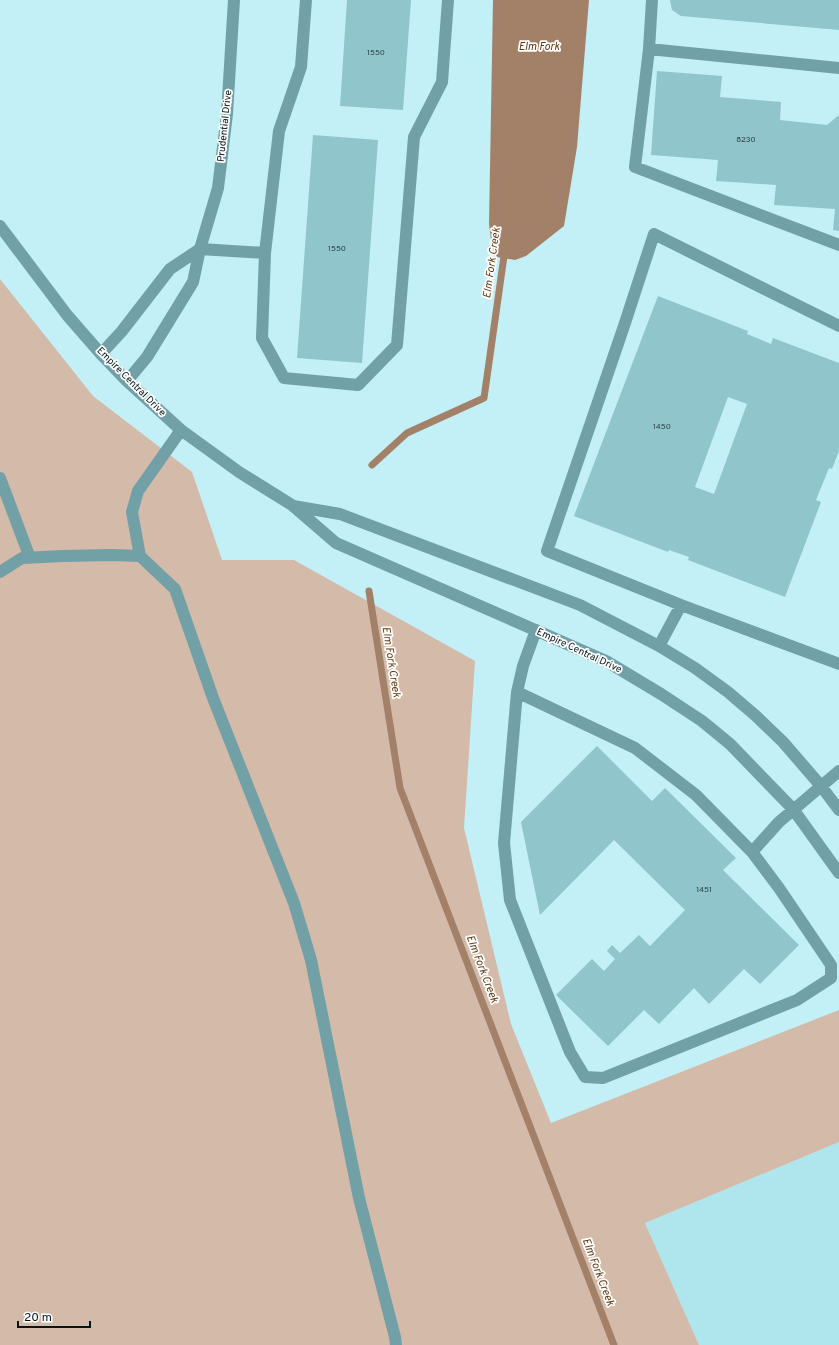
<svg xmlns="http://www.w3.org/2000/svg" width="839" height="1345" font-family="Overpass,sans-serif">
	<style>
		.built { fill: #afe6ee }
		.green { fill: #d4baa8 }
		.water { fill: #a38169 }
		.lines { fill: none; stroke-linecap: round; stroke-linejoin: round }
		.stream { stroke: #a38169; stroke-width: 7 }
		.building { fill: #91c5cc; fill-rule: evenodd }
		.minor { stroke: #71a0a7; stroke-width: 12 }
		.labels { text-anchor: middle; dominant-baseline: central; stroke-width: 3.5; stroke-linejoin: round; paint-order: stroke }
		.number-label { font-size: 8px; fill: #284245 }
		.street-label { font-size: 10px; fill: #051618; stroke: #fff }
		.water-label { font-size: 11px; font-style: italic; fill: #65360d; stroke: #fff }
	</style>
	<rect width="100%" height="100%" fill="#c3eff6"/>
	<path class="built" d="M 839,1142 L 839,1345 L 699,1345 L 645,1223 Z"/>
	<path class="green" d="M 0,279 L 93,396 L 192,472 L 222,560 L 294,560 L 475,661 L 464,828 L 511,1024 L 551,1123 L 839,1010 L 839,1142 L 645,1223 L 699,1345 L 0,1345 Z"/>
	<path class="water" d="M 493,0 L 589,0 L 577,147 L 564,226 L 526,256 L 515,260 L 497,257 L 492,247 L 489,224 Z"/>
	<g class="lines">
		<path class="stream" d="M 372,465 L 407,433 L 484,398 L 505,249
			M 369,591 L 400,788 L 614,1345"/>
	</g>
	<path class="building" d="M 347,0 L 411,0 L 403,110 L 340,106 Z
		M 670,0 L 839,0 L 839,30 L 681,16 L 672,10 Z
		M 657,71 L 722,76 L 720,97 L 781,102 L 780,120 L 827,125 L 839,115 L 839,231 L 833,230 L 835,209 L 774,205 L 776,185 L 716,181 L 718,160 L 651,155 Z
		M 313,135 L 378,140 L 362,363 L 297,358 Z
		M 658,296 L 748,331 L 747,334 L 771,344 L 773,338 L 839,363 L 839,451 L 832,469 L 829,468 L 816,500 L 821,502 L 785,597 L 688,560 L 689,557 L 669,550 L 668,552 L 574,516 ZM 728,397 L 747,404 L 714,494 L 695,487 Z
		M 597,746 L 652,801 L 665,788 L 736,858 L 723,870 L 799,945 L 760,984 L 744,969 L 709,1004 L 694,988 L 659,1024 L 644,1010 L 608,1046 L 556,995 L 592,959 L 604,971 L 615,959 L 607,951 L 612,945 L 620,953 L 639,935 L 650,946 L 685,910 L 614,840 L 540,915 L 521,822 Z"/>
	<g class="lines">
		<path class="minor" d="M 306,0 L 301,67 L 279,131 L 265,253 L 262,338 L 284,378 L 358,385 L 397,345 L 414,137 L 442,82 L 448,0
			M 649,49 L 652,0
			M 839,68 L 649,49 L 635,167 L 839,245
			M 0,226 L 67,315 L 101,354 L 127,381 L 181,430 L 239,472 L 292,505 L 336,543 L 606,661 L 661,694 L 702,721 L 730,744 L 793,809 L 839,873
			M 200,249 L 265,253
			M 101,354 L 122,331 L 170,269 L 200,249
			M 127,381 L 147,357 L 193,282 L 200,249 L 218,188 L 227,114 L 234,0
			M 181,430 L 138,491 L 132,512 L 140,556 L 175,589 L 213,698 L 294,903 L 311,960 L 359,1198 L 395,1337 L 396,1345
			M 0,478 L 30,558
			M 293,506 L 340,514 L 580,605 L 659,646 L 695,668 L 728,692 L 756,716 L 783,742 L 821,786 L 839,810
			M 0,572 L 22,558 L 63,556 L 112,555 L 140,556
			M 681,605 L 839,664
			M 659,646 L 681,605 L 547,551 L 624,326 L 654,234 L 839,326
			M 517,692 L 635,748 L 696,795 L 752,852 L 779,888 L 831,965 L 831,978 L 797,1000 L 603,1078 L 585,1077 L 570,1052 L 510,900 L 504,843 Z
			M 517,692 L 523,666 L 536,630
			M 752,852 L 779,822 L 839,771"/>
	</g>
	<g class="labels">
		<g class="number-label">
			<text x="376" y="53">1550</text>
			<text x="746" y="140">8230</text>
			<text x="337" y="249">1550</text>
			<text x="662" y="427">1450</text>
			<text x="704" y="890">1451</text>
		</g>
		<g class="street-label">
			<text transform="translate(225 126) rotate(-84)">Prudential Drive</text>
			<text transform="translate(131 382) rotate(45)">Empire Central Drive</text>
			<text transform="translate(579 651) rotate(25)">Empire Central Drive</text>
		</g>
		<g class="water-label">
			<text x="539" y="47">Elm Fork</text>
			<text transform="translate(492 263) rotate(-82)">Elm Fork Creek</text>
			<text transform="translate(391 662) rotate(81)">Elm Fork Creek</text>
			<text transform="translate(482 969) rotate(69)">Elm Fork Creek</text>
			<text transform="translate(598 1272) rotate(69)">Elm Fork Creek</text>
		</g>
	</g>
	<path d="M18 1321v6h72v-6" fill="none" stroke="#051618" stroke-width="2"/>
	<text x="24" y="1321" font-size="12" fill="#051618" stroke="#ffffff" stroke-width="3" paint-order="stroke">20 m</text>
</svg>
